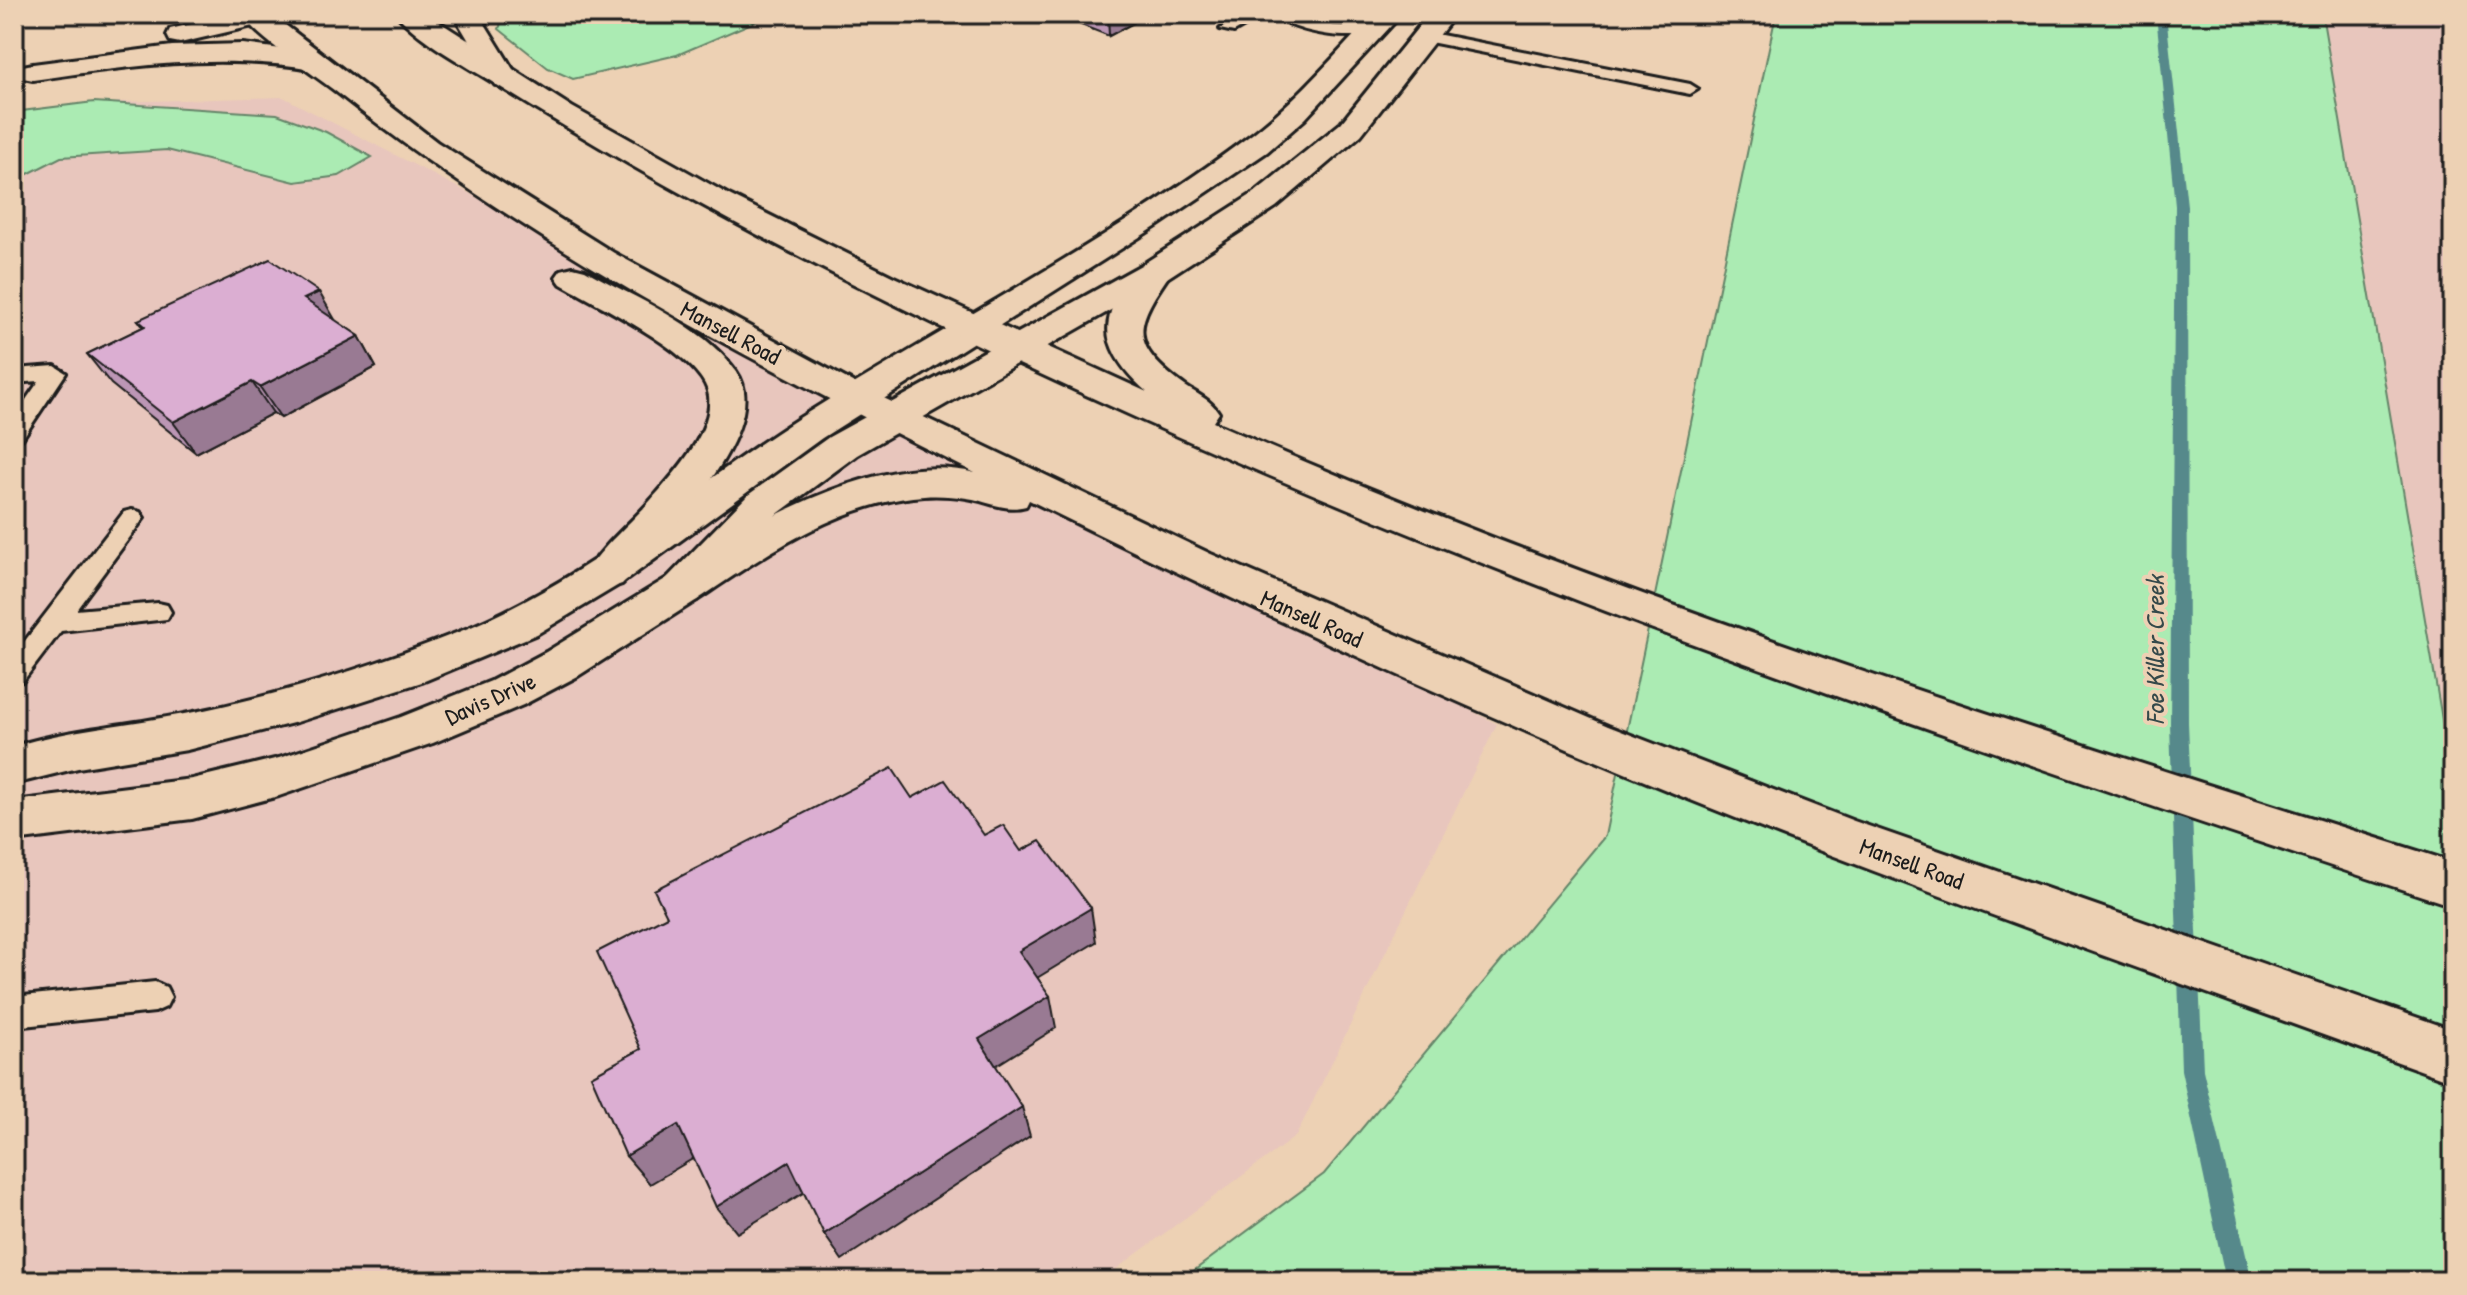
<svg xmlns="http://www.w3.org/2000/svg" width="2467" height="1295" font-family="'Patrick Hand',sans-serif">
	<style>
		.built { fill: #e8c6bd }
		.green { fill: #abebb3; stroke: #648468; stroke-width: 2 }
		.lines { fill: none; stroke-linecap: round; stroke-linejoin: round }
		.stream { fill: #57898b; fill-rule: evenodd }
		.service-casing { stroke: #1c1c1c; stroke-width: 6 }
		.minor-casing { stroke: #1c1c1c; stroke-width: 6 }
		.secondary-casing { stroke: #1c1c1c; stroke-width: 6 }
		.motorway-casing { stroke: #1c1c1c; stroke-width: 6 }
		.service { fill: #edd1b4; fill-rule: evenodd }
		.minor { fill: #edd1b4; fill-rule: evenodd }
		.secondary { fill: #edd1b4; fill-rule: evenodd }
		.motorway { fill: #edd1b4; fill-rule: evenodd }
		.wall { fill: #bc96b5; stroke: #1c1c1c; stroke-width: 2 }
		.shaded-wall { fill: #997a93; stroke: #1c1c1c; stroke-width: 2 }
		.building { fill: #dbaed2; stroke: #1c1c1c; stroke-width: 2 }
		.labels { text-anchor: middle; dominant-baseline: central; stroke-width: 8; stroke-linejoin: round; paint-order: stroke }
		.street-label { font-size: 24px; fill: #1c1c1c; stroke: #edd1b4 }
		.water-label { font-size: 26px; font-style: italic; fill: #35494a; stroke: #edd1b4 }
	</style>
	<rect width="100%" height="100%" fill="#edd1b4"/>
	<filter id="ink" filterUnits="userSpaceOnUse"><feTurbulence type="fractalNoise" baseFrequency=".0125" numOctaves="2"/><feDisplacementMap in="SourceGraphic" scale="16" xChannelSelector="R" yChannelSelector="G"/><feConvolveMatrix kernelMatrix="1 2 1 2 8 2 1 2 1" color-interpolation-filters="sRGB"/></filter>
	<g filter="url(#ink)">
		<path class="built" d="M 2322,14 L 2453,14 L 2453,784 L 2338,111 Z
			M 283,97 L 1497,724 L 1296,1136 L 1100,1281 L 14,1281 L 14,153 L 116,102 Z"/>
		<path class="green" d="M 504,14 L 773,14 L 677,55 L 573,79 L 548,68 L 499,29 Z
			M 1776,14 L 2322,14 L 2453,784 L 2453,1281 L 1180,1281 L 1324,1174 L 1605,836 Z
			M 94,102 L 277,114 L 326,132 L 372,157 L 339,176 L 295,182 L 167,150 L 61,157 L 14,181 L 14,112 Z"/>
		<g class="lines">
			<path class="stream" d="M 2156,14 L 2166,14 L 2187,206 L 2188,723 L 2203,1070 L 2252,1281 L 2226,1281 L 2181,1070 L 2170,723 L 2175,206 Z"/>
			<defs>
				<path id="service" d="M 1246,14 L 1266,14 L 1234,32 L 1220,29 Z
					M 1273,14 C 1297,14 1318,26 1343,26 C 1357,25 1377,19 1387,27 C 1366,45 1292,34 1273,14 Z
					M 1426,32 L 1690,84 L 1698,89 L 1690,94 L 1420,40 L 1420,34 Z
					M 55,366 L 66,373 L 22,439 L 14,441 L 14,417 L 39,381 L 14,383 L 14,369 Z
					M 132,510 L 140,512 L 144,518 L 76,610 L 158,603 L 167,605 L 171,612 L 167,619 L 61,631 L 23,681 L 14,684 L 14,655 L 124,512 Z
					M 155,982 L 166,987 L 171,997 L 166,1007 L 155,1012 L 14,1027 L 14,997 Z"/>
				<path id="minor" d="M 1374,14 L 1402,14 L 1305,119 L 1267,152 L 1157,226 L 822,438 L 622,583 L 537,634 L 422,682 L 297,722 L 187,750 L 78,768 L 14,784 L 14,746 C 70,729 127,725 184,714 C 277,696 368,668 456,633 C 582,584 684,492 796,420 C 944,326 1103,245 1244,140 C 1293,105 1333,57 1374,14 Z
					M 1429,14 L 1456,14 L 1361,135 L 1276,207 L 1167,278 L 857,455 L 776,515 L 697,600 L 578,676 L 523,705 L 433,743 L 279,796 L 192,819 L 14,841 L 14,801 L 192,779 L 279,758 L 401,717 L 491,681 L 546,652 L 667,578 L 748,495 L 829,437 L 1143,264 L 1254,193 L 1341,123 Z"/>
				<path id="secondary" d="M 241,14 L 271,14 L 437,142 L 614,253 L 871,392 L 1211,554 L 1608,726 L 1854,821 L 2453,1030 L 2453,1082 C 2242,1005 2031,931 1821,851 C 1552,749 1287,628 1029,500 L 1026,506 C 1004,512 988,501 967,498 C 953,496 937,495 924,496 C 840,502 765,555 697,600 L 682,604 L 667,600 L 661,589 L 667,578 C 747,528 876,448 975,473 C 754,363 533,247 339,94 C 314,74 258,39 241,14 Z
					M 396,14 L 427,14 L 572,107 L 731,196 L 894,277 L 1147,392 C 1132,379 1116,362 1110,342 C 1102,317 1122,279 1143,265 C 1150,259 1159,262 1167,264 L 1172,271 C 1135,324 1126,343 1185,386 C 1197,394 1211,400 1219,413 L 1213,422 C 1614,599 2035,731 2453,862 L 2453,906 C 1877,717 1301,519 762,237 C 672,190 584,139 497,85 C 464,64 422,43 396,14 Z
					M 573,267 L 585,270 C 634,298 702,324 736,371 C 777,428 659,543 622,584 L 607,588 L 592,584 L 586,573 C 602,546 630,524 651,500 C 673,475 713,433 709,396 C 705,355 595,304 561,284 L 556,277 L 561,270 Z"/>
				<path id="motorway" d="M 236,14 L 283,14 L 279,20 L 180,43 L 170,41 L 167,35 L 170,29 Z
					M 460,14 L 486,14 L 485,24 L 519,79 L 515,85 L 495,85 L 459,24 Z
					M 243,44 L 312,53 L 322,55 L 326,61 L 322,67 L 312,69 C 218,53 127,66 33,80 L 23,78 L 19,72 L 23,66 L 33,64 L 172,46 Z"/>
			</defs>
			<use href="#service" class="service-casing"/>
			<use href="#minor" class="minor-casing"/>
			<use href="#secondary" class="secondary-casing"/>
			<use href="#motorway" class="motorway-casing"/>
			<use href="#service" class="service"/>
			<use href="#minor" class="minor"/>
			<use href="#secondary" class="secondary"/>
			<use href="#motorway" class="motorway"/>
		</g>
		<path class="wall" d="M 1053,14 L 1150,14 L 1109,36 Z
			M 138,320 L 335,321 L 359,336 L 376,367 L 281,418 L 273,413 L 196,453 L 111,384 L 87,354 L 143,327 Z"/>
		<path class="shaded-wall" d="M 1108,14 L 1150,14 L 1109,36 Z
			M 319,292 L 337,323 L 304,299 Z
			M 359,336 L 376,367 L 281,418 L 260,387 Z
			M 252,382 L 273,413 L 196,453 L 173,422 Z
			M 1091,908 L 1096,942 L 1027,984 L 1019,951 Z
			M 1050,996 L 1056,1028 L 989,1070 L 979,1039 Z
			M 1022,1107 L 1030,1136 L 842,1260 L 824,1234 Z
			M 678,1125 L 701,1154 L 650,1184 L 626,1156 Z
			M 789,1162 L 808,1190 L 737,1233 L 716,1207 Z"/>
		<path class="building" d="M 270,259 L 319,292 L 304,299 L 359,336 L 260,387 L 252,382 L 173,422 L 87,354 L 145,326 L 138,320 Z
			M 892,768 L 912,798 L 945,780 L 984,835 L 1003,825 L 1021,851 L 1040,841 L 1091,908 L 1019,951 L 1050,996 L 979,1039 L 1022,1107 L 824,1234 L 789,1162 L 716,1207 L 678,1125 L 626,1156 L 591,1076 L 641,1049 L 597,952 L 667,916 L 654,890 Z"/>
	</g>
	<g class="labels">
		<g class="street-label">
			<text transform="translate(731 332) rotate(28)">Mansell Road</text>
			<text transform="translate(1312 618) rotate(24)">Mansell Road</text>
			<text transform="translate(490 698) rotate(-24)">Davis Drive</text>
			<text transform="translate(1912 863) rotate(20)">Mansell Road</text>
		</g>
		<g class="water-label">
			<text transform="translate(2154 650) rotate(-90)">Foe Killer Creek</text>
		</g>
	</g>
	<rect width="2467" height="1295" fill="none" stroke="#edd1b4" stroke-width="48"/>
	<rect x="24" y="24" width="2419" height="1247" fill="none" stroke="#1c1c1c" stroke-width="3" filter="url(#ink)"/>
</svg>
